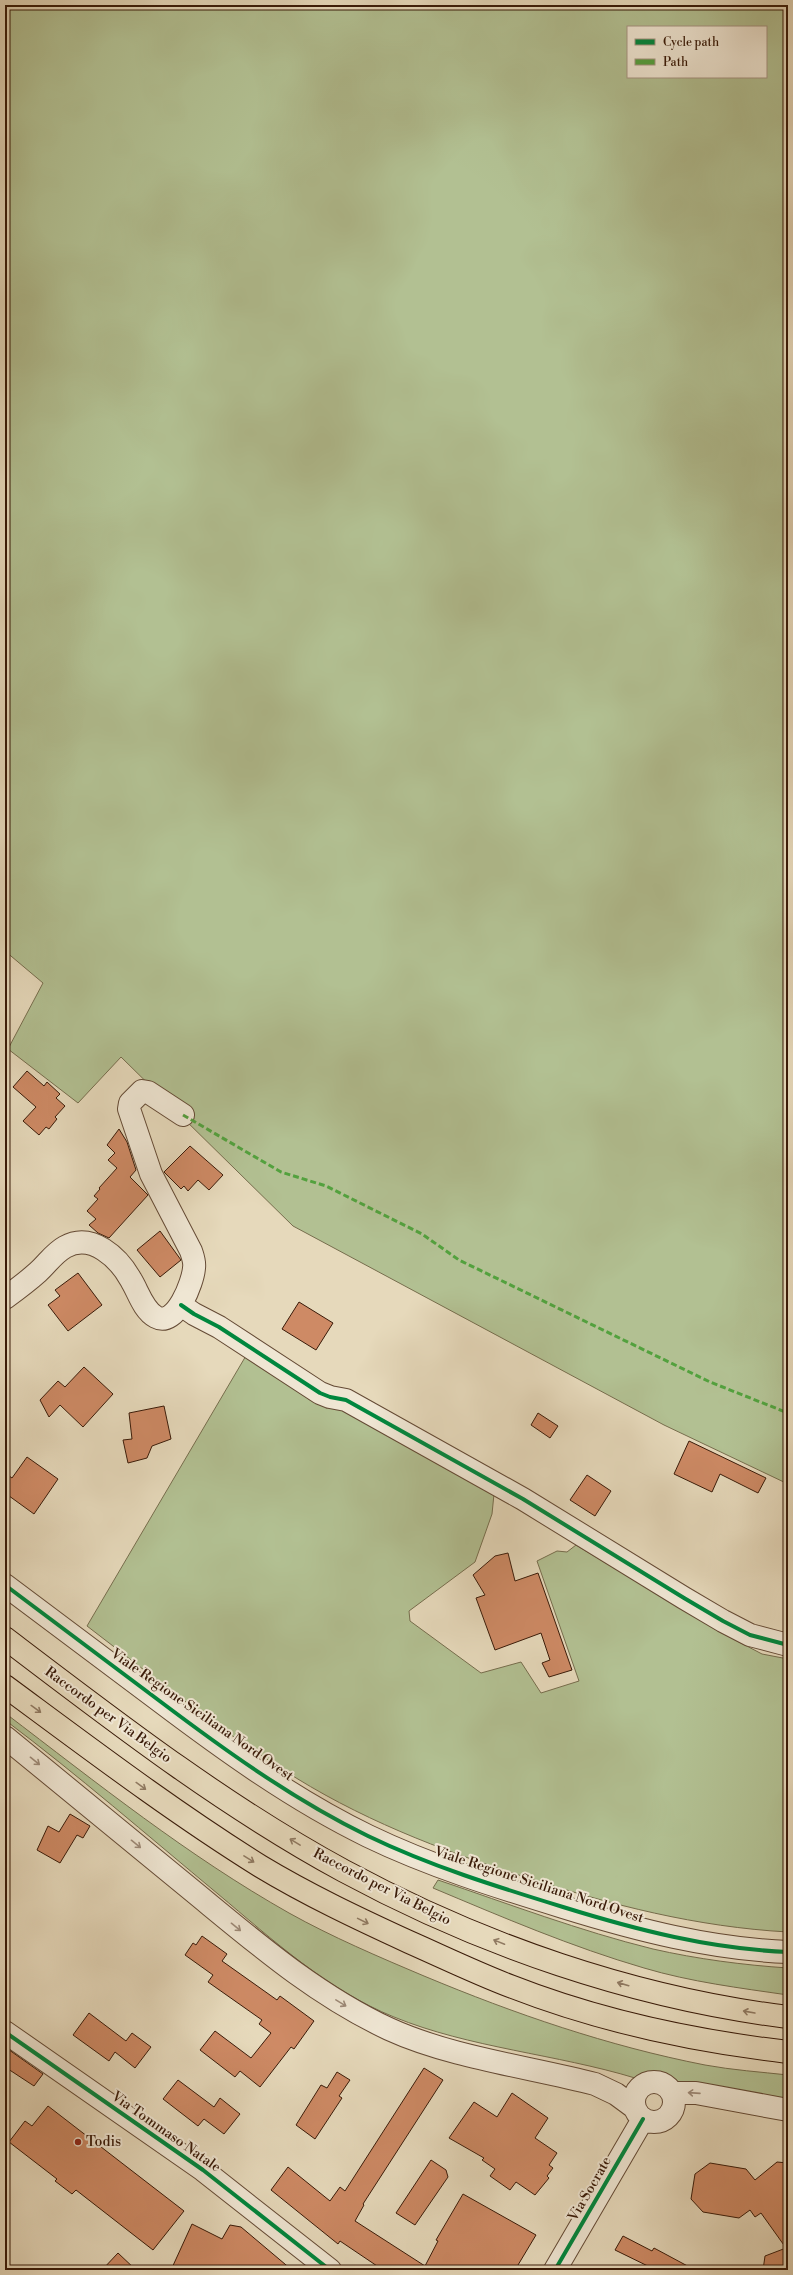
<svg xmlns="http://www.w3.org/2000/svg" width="793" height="2275" font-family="'Libre Bodoni',serif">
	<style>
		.green { fill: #b2c092; stroke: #766d4d; fill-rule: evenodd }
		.building { fill: #ce8a65; stroke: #391a08 }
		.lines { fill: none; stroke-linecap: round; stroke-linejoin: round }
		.minor-casing { stroke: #644a35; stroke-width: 24 }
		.highway-casing { stroke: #391a08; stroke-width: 24 }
		.minor { stroke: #efe6d3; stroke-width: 22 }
		.highway { stroke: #e6d9bb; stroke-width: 22 }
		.quiet { stroke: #53a13e; stroke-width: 3; stroke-dasharray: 6 3; stroke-linecap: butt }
		.cycleway-casing { stroke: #efe6d3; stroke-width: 6 }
		.cycleway { stroke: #00873e; stroke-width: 4 }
		.oneway { stroke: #907a62 }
		.oneway2 { stroke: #9d8a78 }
		.poi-dot { fill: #8f2418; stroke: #efe6d3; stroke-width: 1.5 }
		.labels { text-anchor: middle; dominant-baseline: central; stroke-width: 4; stroke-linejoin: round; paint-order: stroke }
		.street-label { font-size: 14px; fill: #391a08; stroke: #efe6d3 }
		.poi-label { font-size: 14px; fill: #391a08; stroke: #efe6d3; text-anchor: start }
	</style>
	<rect width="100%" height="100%" fill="#e6d9bb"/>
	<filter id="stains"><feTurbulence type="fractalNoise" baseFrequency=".005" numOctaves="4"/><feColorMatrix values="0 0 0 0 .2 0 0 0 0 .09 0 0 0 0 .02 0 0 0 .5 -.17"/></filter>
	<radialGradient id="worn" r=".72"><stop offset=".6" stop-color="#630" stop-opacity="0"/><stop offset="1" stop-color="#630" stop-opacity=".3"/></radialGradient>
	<path class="green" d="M 5,5 L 788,5 L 788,1484 L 664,1425 L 293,1226 L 121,1057 L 78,1103 L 8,1049 L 43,983 L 5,951 ZM 628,27 L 766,27 L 766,77 L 628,77 Z
		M 247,1354 L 310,1400 L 331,1408 L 349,1410 L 494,1494 L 492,1514 L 475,1562 L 409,1611 L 410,1621 L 481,1673 L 521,1662 L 541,1693 L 579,1681 L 537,1561 L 557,1551 L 567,1552 L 576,1545 L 720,1632 L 762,1654 L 788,1659 L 788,1932 C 697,1927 611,1905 525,1877 C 440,1850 357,1818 282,1769 C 214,1726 151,1675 87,1626 Z
		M 5,1713 C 97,1783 188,1856 289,1913 C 332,1937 379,1957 424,1976 C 515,2014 608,2046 705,2065 C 732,2070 761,2072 788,2075 L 788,2103 L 680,2086 L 657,2077 L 635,2078 C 556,2054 470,2048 394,2017 C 327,1990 273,1940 218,1894 C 147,1835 78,1775 5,1720 Z
		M 438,1880 C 509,1904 580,1931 653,1949 C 697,1959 743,1965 788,1968 L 788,1995 C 740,1988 691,1982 644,1968 C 572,1947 502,1917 433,1888 Z"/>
	<path class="building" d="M 27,1071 L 44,1086 L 47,1082 L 60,1094 L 56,1098 L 65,1106 L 55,1117 L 57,1119 L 49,1129 L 46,1127 L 39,1135 L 23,1121 L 36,1107 L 13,1087 Z
		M 119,1129 L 127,1142 L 136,1170 L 130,1177 L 148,1195 L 109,1238 L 98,1233 L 89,1225 L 96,1219 L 87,1211 L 98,1199 L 94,1196 L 100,1189 L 99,1188 L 117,1168 L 108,1160 L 115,1153 L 107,1145 Z
		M 190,1146 L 223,1175 L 209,1190 L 198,1180 L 188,1191 L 184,1186 L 181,1189 L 164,1172 Z
		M 160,1231 L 181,1260 L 160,1277 L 137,1250 Z
		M 78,1273 L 102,1305 L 68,1331 L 48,1305 L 60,1296 L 55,1290 Z
		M 299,1302 L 333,1323 L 316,1350 L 282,1329 Z
		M 84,1367 L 113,1394 L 83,1427 L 60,1405 L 49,1417 L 40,1400 L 58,1381 L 65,1387 Z
		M 164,1406 L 171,1439 L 152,1446 L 147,1458 L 128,1463 L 123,1440 L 132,1439 L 129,1413 Z
		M 538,1413 L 558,1426 L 550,1438 L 531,1425 Z
		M 689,1441 L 766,1478 L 758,1493 L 720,1474 L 712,1492 L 674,1474 Z
		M 27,1457 L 58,1479 L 34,1514 L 5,1493 L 5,1473 L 12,1478 Z
		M 587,1475 L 611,1491 L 595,1516 L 570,1500 Z
		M 508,1553 L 515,1581 L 538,1573 L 572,1670 L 549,1677 L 542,1663 L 550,1660 L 541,1633 L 495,1650 L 476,1598 L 485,1595 L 473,1575 L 495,1556 Z
		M 70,1814 L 90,1826 L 83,1838 L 77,1835 L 60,1863 L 37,1850 L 48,1826 L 59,1832 Z
		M 202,1936 L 227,1954 L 222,1961 L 277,2000 L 280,1996 L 314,2021 L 294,2049 L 291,2047 L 260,2087 L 240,2071 L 235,2077 L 200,2050 L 215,2031 L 251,2058 L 271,2033 L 259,2024 L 262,2020 L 208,1982 L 213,1975 L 185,1955 L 193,1943 L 196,1945 Z
		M 89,2013 L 126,2041 L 132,2033 L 151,2047 L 135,2068 L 115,2052 L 109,2061 L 73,2035 Z
		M 5,2047 L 43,2074 L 34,2086 L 5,2067 Z
		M 424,2068 L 443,2080 L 363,2204 L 364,2205 L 355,2221 L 425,2266 L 438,2241 L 436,2240 L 463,2194 L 536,2235 L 515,2270 L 383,2270 L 340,2241 L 338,2244 L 271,2190 L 288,2167 L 330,2201 L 340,2187 L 345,2191 Z
		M 337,2072 L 350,2080 L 339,2096 L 342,2098 L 315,2139 L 296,2125 L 321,2085 L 327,2088 Z
		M 178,2080 L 214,2107 L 220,2098 L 240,2114 L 224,2134 L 204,2119 L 198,2126 L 163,2099 Z
		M 512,2093 L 548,2118 L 535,2138 L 557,2153 L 549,2165 L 553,2168 L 547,2176 L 549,2178 L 535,2195 L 516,2182 L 510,2190 L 490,2176 L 495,2169 L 482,2160 L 484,2158 L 449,2138 L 474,2102 L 497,2117 Z
		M 48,2106 L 184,2211 L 153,2250 L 76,2190 L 72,2194 L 55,2181 L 57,2179 L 9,2142 L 25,2121 L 32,2126 Z
		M 431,2160 L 446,2170 L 448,2177 L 415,2225 L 396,2213 Z
		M 777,2162 L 788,2163 L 788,2270 L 763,2270 L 765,2256 L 786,2248 L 761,2213 L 755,2217 L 750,2210 L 739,2218 L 703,2212 L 691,2199 L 695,2174 L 710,2163 L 746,2169 L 755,2180 Z
		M 192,2224 L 222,2239 L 230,2225 L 241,2227 L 292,2270 L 171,2270 Z
		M 623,2236 L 652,2251 L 654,2248 L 695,2270 L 656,2270 L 615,2250 Z
		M 118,2253 L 136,2270 L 102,2270 Z"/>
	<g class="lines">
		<defs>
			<path id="minor" d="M 5,1298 C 16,1290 28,1281 38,1272 C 47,1264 54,1253 65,1247 C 92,1232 119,1258 131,1280 C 138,1291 143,1310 156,1317 C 176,1328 193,1282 194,1268 C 195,1262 193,1257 191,1251 L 151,1174 L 129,1109 L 130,1103 L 142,1091 L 148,1092 L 183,1115
				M 181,1305 L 194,1314 L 219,1327 L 320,1393 L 330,1397 L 346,1400 L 523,1499 L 684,1598 L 723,1621 L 750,1635 L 788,1645
				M 5,1585 C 57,1624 109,1663 161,1702 C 226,1751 294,1800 368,1836 C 430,1866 498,1887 563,1907 C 637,1930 711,1949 788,1952
				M 5,1737 C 68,1789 131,1840 194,1892 C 256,1943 316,1995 389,2029 C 450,2057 529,2067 595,2084 L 616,2094 L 635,2108
				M 5,2032 L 203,2170 L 330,2270
				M634 2102a20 20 0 1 1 40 0a20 20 0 1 1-40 0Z
				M 672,2093 L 696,2093 L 788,2110
				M 555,2270 L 643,2119"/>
			<path id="highway" d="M 5,1638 C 114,1721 224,1806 344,1871 C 481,1945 634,1998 788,2017
				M 5,1686 C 89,1748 172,1811 260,1866 C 308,1895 359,1919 409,1942 C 443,1957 476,1973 510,1986 C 599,2021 694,2041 788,2052"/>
		</defs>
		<use href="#minor" class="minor-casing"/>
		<use href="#highway" class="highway-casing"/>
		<use href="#minor" class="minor"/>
		<use href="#highway" class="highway"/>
		<path class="quiet" d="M 183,1115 L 281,1172 L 326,1186 L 422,1234 L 459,1260 L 710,1382 L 788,1413"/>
		<defs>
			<path id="cycleway" d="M 181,1305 L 194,1314 L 219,1327 L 320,1393 L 330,1397 L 346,1400 L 523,1499 L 684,1598 L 723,1621 L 750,1635 L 788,1645
				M 5,1585 C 57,1624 109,1663 161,1702 C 226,1751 294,1800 368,1836 C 430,1866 498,1887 563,1907 C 637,1930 711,1949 788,1952
				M 5,2032 L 203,2170 L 330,2270
				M 555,2270 L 643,2119"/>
		</defs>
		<use href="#cycleway" class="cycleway-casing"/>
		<use href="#cycleway" class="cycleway"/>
	</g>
	<defs><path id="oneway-shaft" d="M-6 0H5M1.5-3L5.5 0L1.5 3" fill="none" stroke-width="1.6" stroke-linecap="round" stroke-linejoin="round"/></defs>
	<g class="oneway">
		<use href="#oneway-shaft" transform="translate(36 1709) rotate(36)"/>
		<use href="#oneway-shaft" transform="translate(141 1786) rotate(36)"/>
		<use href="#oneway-shaft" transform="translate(295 1842) rotate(-149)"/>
		<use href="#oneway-shaft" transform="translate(249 1859) rotate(32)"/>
		<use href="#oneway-shaft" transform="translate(363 1921) rotate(26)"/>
		<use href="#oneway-shaft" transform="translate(499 1942) rotate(-158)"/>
		<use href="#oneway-shaft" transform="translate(623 1984) rotate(-164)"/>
		<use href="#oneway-shaft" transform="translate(749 2012) rotate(-170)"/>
	</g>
	<g class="oneway2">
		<use href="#oneway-shaft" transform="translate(35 1761) rotate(39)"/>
		<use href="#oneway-shaft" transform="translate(136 1844) rotate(39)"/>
		<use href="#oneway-shaft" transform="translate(236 1927) rotate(39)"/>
		<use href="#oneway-shaft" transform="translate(341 2003) rotate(31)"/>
		<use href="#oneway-shaft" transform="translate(694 2093) rotate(-176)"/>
	</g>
	<circle class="poi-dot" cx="78" cy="2142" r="4"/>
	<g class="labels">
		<g class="street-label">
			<text transform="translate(108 1715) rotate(36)">Raccordo per Via Belgio</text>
			<text transform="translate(202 1715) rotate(35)">Viale Regione Siciliana Nord Ovest</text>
			<text transform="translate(539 1885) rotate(18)">Viale Regione Siciliana Nord Ovest</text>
			<text transform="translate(382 1887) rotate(27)">Raccordo per Via Belgio</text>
			<text transform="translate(166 2132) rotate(35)">Via Tommaso Natale</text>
			<text transform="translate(590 2189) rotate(-60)">Via Socrate</text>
		</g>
		<g class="poi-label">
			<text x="86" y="2142">Todis</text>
		</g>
	</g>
	<rect width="793" height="2275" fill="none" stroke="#e6d9bb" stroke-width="20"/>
	<rect x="6" y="6" width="781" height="2263" fill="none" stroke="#391a08" stroke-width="2"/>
	<rect x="10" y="10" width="773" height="2255" fill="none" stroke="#391a08"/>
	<rect x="627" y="26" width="140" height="52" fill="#efe6d3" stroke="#a69482"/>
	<rect x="635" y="39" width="20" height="6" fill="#00873e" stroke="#a69482"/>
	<text x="663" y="46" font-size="12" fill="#391a08">Cycle path</text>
	<rect x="635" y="59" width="20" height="6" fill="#53a13e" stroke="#a69482"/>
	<text x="663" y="66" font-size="12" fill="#391a08">Path</text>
	<rect width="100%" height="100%" filter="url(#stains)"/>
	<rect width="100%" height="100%" fill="url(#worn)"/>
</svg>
